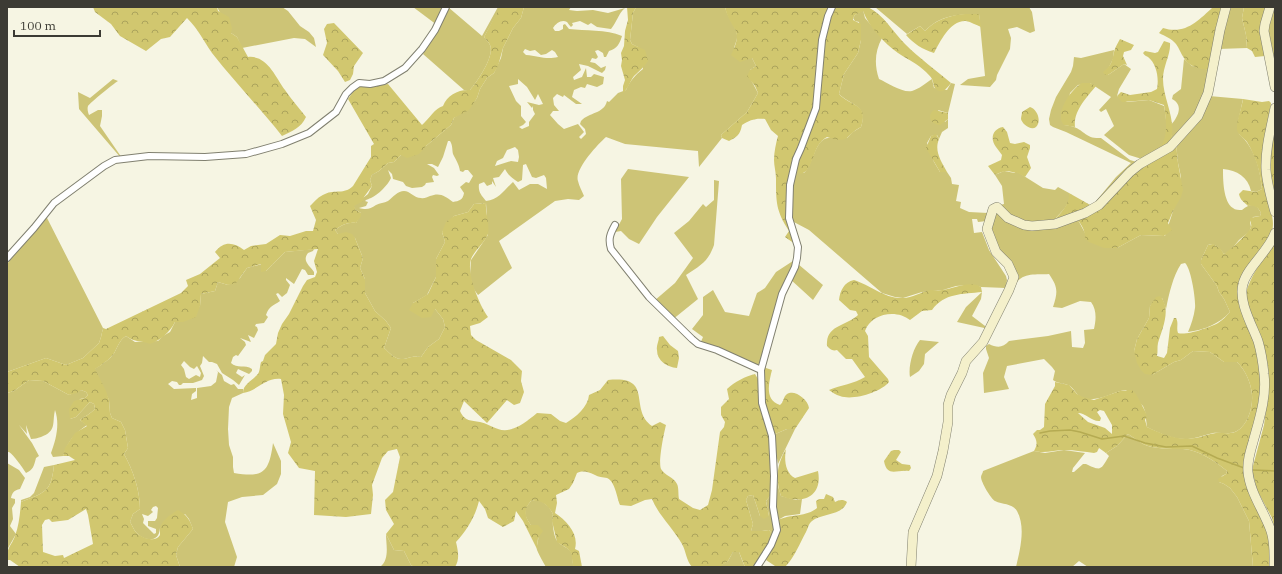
<svg xmlns="http://www.w3.org/2000/svg" width="1282" height="574" font-family="'IBM Plex Serif',serif">
	<style>
		.green { fill: #cdc476; fill-rule: evenodd }
		.forest { fill: url(#forest-crowns); fill-rule: evenodd }
		.lines { fill: none; stroke-linecap: round; stroke-linejoin: round }
		.stream { stroke: #b5ab52; stroke-width: 1.5 }
		.street-casing { stroke: #818070; stroke-width: 8 }
		.secondary-casing { stroke: #818070; stroke-width: 10 }
		.street { stroke: #fff; stroke-width: 6 }
		.secondary { stroke: #f4f0cb; stroke-width: 9 }
	</style>
	<defs>
		<pattern id="forest-crowns" width="20" height="18" patternUnits="userSpaceOnUse"><rect width="20" height="18" fill="#d1c76f"/><path d="M2 6a3 3 0 1 1 6 0M12 15a3 3 0 1 1 6 0" fill="none" stroke="#aba35c"/></pattern>
	</defs>
	<rect width="100%" height="100%" fill="#f6f5e3"/>
	<path class="green" d="M 217,7 L 282,7 L 288,11 L 300,26 L 309,32 L 314,38 L 316,47 L 305,39 L 294,38 L 242,48 L 237,37 L 231,33 Z
		M 413,7 L 445,7 L 437,25 Z
		M 448,7 L 482,36 L 498,7 L 501,7 L 484,37 C 486,40 489,42 490,45 C 495,56 477,82 470,90 L 464,90 L 423,54 L 441,23 Z
		M 524,7 L 571,7 L 569,10 L 577,11 L 593,10 L 608,13 L 625,8 C 618,14 617,22 611,29 L 597,27 L 591,23 L 588,25 L 580,21 L 572,23 L 573,25 L 571,27 C 569,25 568,23 567,22 C 562,19 556,23 553,28 L 555,31 L 559,31 L 563,29 L 563,25 L 565,24 L 569,29 C 585,31 606,29 622,36 C 620,43 617,49 609,51 L 606,57 L 604,57 L 603,53 L 598,50 L 595,51 L 598,57 L 596,59 L 592,58 L 590,62 L 595,63 L 601,68 L 606,66 L 605,70 L 602,73 L 588,66 L 579,64 L 581,70 L 573,77 L 574,80 L 582,77 L 586,68 L 587,77 L 591,77 L 594,74 L 604,77 L 603,84 L 597,87 L 587,84 L 585,88 L 581,87 L 574,90 L 572,97 L 582,104 L 576,104 L 564,95 L 563,97 L 557,94 L 553,98 L 554,105 L 559,111 L 553,111 L 550,115 L 558,124 L 564,129 L 578,124 L 584,132 L 579,137 L 581,139 L 586,134 L 585,129 L 580,124 L 581,121 C 589,112 604,114 607,101 L 609,102 L 618,93 L 626,90 C 630,81 635,75 643,69 L 638,47 L 632,44 L 630,40 L 633,13 L 636,7 L 725,7 C 727,17 736,26 737,35 C 738,38 735,44 734,48 L 752,58 L 756,66 L 750,70 L 751,80 L 758,93 L 747,112 L 721,135 L 722,138 L 699,167 L 698,151 L 625,144 L 606,137 C 597,145 574,170 578,181 C 579,186 582,191 584,196 L 579,200 L 568,199 L 555,201 L 499,241 L 512,268 L 478,295 L 473,288 L 470,275 L 471,260 L 488,235 L 486,203 L 474,204 L 468,212 L 454,216 L 442,232 L 445,242 L 436,259 L 436,277 L 427,295 L 413,303 L 435,309 L 443,319 L 445,327 L 439,339 L 428,347 L 421,357 C 411,355 409,359 401,359 C 394,359 389,352 384,348 L 391,328 L 386,321 L 375,311 L 365,293 L 365,279 L 360,268 L 363,258 L 355,238 L 338,234 L 335,230 C 342,225 347,222 356,223 L 361,213 L 356,210 L 353,206 L 368,194 L 372,186 L 370,180 L 372,175 L 379,171 L 388,163 L 394,162 L 401,155 L 426,146 L 451,125 L 454,118 L 474,102 L 477,98 L 480,89 L 487,78 L 494,73 L 501,58 L 503,48 L 513,28 L 521,18 ZM 525,49 L 530,51 L 535,50 L 541,55 L 546,54 L 552,50 L 555,52 L 558,57 C 546,60 538,56 526,55 L 523,52 ZM 518,79 L 527,87 L 535,100 L 538,94 L 543,104 L 539,105 L 527,102 L 532,108 L 533,106 L 533,110 L 535,114 L 529,122 L 529,126 L 522,129 L 519,127 L 523,125 L 526,122 L 521,116 L 521,106 L 516,101 L 509,86 L 518,84 ZM 448,141 L 450,141 C 453,146 452,150 453,154 C 456,160 459,164 460,171 L 463,172 L 465,170 L 468,170 L 473,176 L 469,183 L 466,182 L 460,187 L 464,193 C 463,200 459,201 453,202 C 445,196 440,192 430,196 C 427,197 424,199 421,198 C 414,198 410,191 404,191 C 398,191 393,197 388,201 C 384,203 380,203 376,205 C 370,209 367,210 359,208 L 366,206 L 368,202 L 365,201 C 367,199 369,199 371,198 C 378,195 388,185 391,178 L 388,170 L 392,174 L 393,179 L 403,182 L 406,186 L 412,188 L 422,187 L 425,185 L 426,183 L 434,182 L 432,177 L 433,175 L 437,176 L 439,175 L 434,168 L 427,164 L 432,164 L 438,167 L 443,157 ZM 515,147 L 518,150 L 519,157 L 518,162 L 511,161 L 495,166 L 497,161 L 503,158 L 507,150 ZM 526,164 L 532,177 L 536,178 L 544,175 L 546,178 L 547,189 L 538,184 L 530,184 L 519,190 L 513,182 C 504,190 499,200 486,201 C 481,195 478,192 479,184 L 484,182 L 487,186 L 492,184 L 492,181 L 496,187 L 493,178 L 499,177 L 505,169 C 508,175 512,178 518,182 L 522,180 L 523,165 Z
		M 875,7 L 1029,7 L 1032,12 L 1035,31 L 1030,33 L 1017,27 L 1008,29 L 1011,38 L 1010,49 L 997,75 L 996,80 L 990,87 L 960,85 L 968,79 L 985,76 L 979,14 C 959,14 940,15 925,31 L 920,26 L 907,34 Z
		M 1228,7 L 1244,7 L 1242,18 L 1246,35 L 1247,48 L 1218,49 Z
		M 1273,7 L 1275,7 L 1275,73 L 1268,27 Z
		M 863,10 L 865,18 L 882,38 C 875,51 874,64 879,79 C 888,83 902,93 912,91 C 919,89 926,83 932,79 L 934,88 L 947,90 L 951,83 L 955,84 L 948,113 L 938,110 L 945,122 L 948,119 L 948,128 L 942,132 L 939,139 L 937,135 L 931,136 L 927,143 L 934,162 L 940,172 L 947,172 L 951,178 L 952,184 L 959,185 L 956,201 L 961,202 L 960,208 L 969,212 L 988,213 L 987,221 L 978,222 L 977,219 L 972,219 L 974,233 L 982,232 L 989,250 L 1006,276 L 1007,280 L 1006,288 L 981,287 L 974,285 L 967,285 L 956,286 L 943,290 L 922,292 L 903,298 L 895,297 L 882,293 L 809,230 L 792,221 L 792,186 L 796,169 L 804,173 C 813,165 815,139 828,138 C 834,137 841,138 847,138 L 853,132 L 861,127 C 868,104 851,106 839,94 L 844,74 L 858,53 L 861,40 L 859,22 L 855,21 L 853,18 L 855,15 Z
		M 1114,50 L 1113,59 L 1105,75 L 1108,75 L 1124,64 L 1131,69 L 1119,89 L 1117,96 L 1127,102 L 1149,100 L 1164,106 C 1166,119 1170,137 1160,149 C 1156,153 1150,157 1145,160 L 1129,155 L 1104,135 L 1114,126 L 1106,109 L 1101,112 L 1099,110 L 1111,97 L 1090,83 L 1078,85 L 1070,93 L 1064,125 C 1067,125 1071,126 1074,127 C 1085,131 1086,139 1101,138 L 1130,160 L 1140,163 L 1092,206 L 1116,177 L 1131,163 L 1066,132 L 1053,127 L 1050,125 L 1049,119 L 1051,110 L 1056,97 L 1071,72 L 1073,66 L 1074,57 L 1081,58 Z
		M 1184,59 L 1192,66 L 1210,70 L 1208,82 L 1197,113 L 1170,143 L 1172,132 L 1171,125 C 1178,117 1184,105 1172,99 L 1173,95 L 1181,89 Z
		M 113,79 L 118,81 C 113,84 90,103 88,106 C 87,109 88,112 89,115 L 98,110 L 102,110 L 102,116 L 100,126 L 122,158 L 121,158 L 79,109 L 78,92 L 90,98 Z
		M 1209,96 L 1243,99 L 1238,122 L 1239,134 C 1255,148 1260,169 1262,189 L 1256,192 L 1251,191 C 1248,177 1237,170 1223,169 C 1223,178 1223,202 1233,208 C 1235,210 1239,210 1242,210 C 1251,203 1256,203 1261,213 L 1260,216 L 1253,217 L 1250,222 L 1251,227 L 1249,232 L 1239,240 L 1229,252 L 1224,254 C 1219,248 1216,243 1208,245 L 1201,260 L 1201,264 L 1217,286 L 1219,292 L 1224,299 L 1230,312 C 1219,324 1204,330 1188,332 C 1191,325 1194,316 1195,308 C 1196,300 1191,268 1185,263 L 1181,264 C 1173,276 1169,294 1166,309 L 1162,298 L 1150,306 L 1149,318 L 1137,339 L 1134,351 L 1152,375 L 1174,362 L 1181,360 L 1193,351 L 1210,352 L 1224,362 L 1237,362 C 1246,371 1251,383 1252,395 C 1253,407 1248,425 1237,431 C 1230,435 1220,432 1213,433 C 1204,435 1197,438 1188,439 C 1174,440 1159,433 1147,427 L 1145,411 L 1143,406 L 1126,390 C 1111,392 1096,404 1081,397 C 1076,394 1074,389 1070,386 C 1065,383 1058,384 1053,380 L 1055,371 L 1052,367 L 1044,359 L 1007,366 L 1004,377 L 1009,389 L 984,393 L 983,373 L 989,358 L 986,349 L 986,346 L 989,344 C 997,348 1003,348 1009,341 L 1048,336 L 1071,331 L 1072,347 L 1083,348 L 1085,343 L 1084,330 L 1094,329 C 1096,320 1097,310 1091,302 L 1080,301 L 1062,308 L 1053,307 C 1058,292 1058,287 1049,274 C 1036,275 1022,272 1015,285 L 991,232 L 996,212 L 1019,226 L 1078,220 L 1085,233 L 1117,248 L 1141,235 L 1165,236 L 1173,211 L 1181,177 L 1178,163 L 1176,143 Z
		M 628,169 L 689,177 L 657,217 L 639,244 L 629,239 L 621,231 L 615,232 L 622,219 L 621,179 Z
		M 1004,171 L 1015,173 L 1016,171 L 1043,188 L 1055,190 L 1058,187 L 1069,193 L 1070,199 L 1065,208 L 1054,220 L 1035,225 L 1015,219 L 1000,205 L 1004,204 L 1002,186 L 995,175 Z
		M 714,180 L 719,181 L 714,245 C 708,262 701,265 686,275 L 698,299 L 672,320 L 654,301 L 675,283 L 693,258 L 674,233 L 689,221 L 703,204 L 706,207 L 714,200 Z
		M 46,216 L 103,328 L 101,337 L 99,343 L 83,358 L 66,365 L 46,358 L 7,372 L 7,264 Z
		M 314,249 L 313,251 L 308,253 C 302,261 309,265 314,272 L 314,275 L 308,275 L 305,270 L 302,269 L 294,284 L 286,278 L 286,280 L 290,285 L 287,293 L 282,297 L 278,293 L 276,294 L 280,301 C 273,306 269,306 266,315 L 268,317 L 264,323 L 256,324 L 255,326 L 257,327 L 258,330 L 254,338 L 248,335 L 251,342 L 240,338 L 245,342 L 246,345 L 238,356 L 236,355 L 233,357 L 231,363 C 237,369 245,364 252,369 L 252,371 L 249,374 L 238,369 L 236,373 L 242,377 L 245,375 L 239,385 L 233,380 L 222,373 L 217,364 L 212,362 L 209,362 L 203,356 L 202,363 L 200,366 L 204,376 L 202,380 L 193,383 L 183,383 L 181,385 L 179,385 L 177,382 L 172,381 L 168,384 L 174,389 L 196,388 L 196,391 L 192,394 L 191,400 L 197,398 L 197,388 L 211,386 L 216,382 L 218,372 L 216,370 L 222,375 L 224,381 L 231,385 L 234,384 L 238,389 L 243,389 L 243,393 L 232,398 L 229,407 L 228,429 L 229,445 L 233,457 L 233,467 L 234,473 C 264,478 269,472 273,443 L 281,461 L 281,474 L 277,484 L 263,495 L 242,497 L 228,502 L 225,522 L 237,557 L 234,567 L 180,567 L 176,555 L 178,547 L 193,529 L 189,519 L 185,514 L 160,528 C 159,545 142,540 135,531 C 133,528 132,525 130,522 L 133,514 L 140,509 C 140,490 133,470 124,454 L 128,448 L 125,430 L 121,422 L 112,418 L 110,413 L 109,400 L 94,369 C 102,365 107,361 113,355 C 117,349 119,340 126,336 L 135,342 L 158,341 L 163,336 L 170,332 L 175,322 L 200,306 L 201,294 L 215,291 L 218,282 L 228,285 L 240,278 L 247,268 L 262,264 L 266,271 L 285,252 ZM 184,361 L 190,367 L 194,369 L 197,366 L 201,373 L 200,377 L 196,375 L 189,379 L 186,377 L 184,369 L 181,365 ZM 156,506 L 158,508 L 157,518 L 155,521 L 148,521 L 148,526 L 156,529 L 156,533 L 154,534 L 143,523 L 144,519 L 142,514 L 148,516 L 153,512 L 151,510 L 153,507 Z
		M 796,259 L 761,362 L 756,366 L 700,344 L 703,337 L 692,329 L 703,315 L 703,297 L 713,290 L 725,312 L 749,316 L 757,293 L 765,288 L 776,272 Z
		M 798,264 L 823,285 L 813,300 L 790,279 Z
		M 982,292 L 981,299 L 972,316 L 989,329 L 957,322 L 966,307 Z
		M 920,340 L 939,342 L 925,354 L 924,364 L 919,371 L 910,377 C 908,367 913,348 920,340 Z
		M 29,380 L 43,381 L 69,395 L 81,390 L 86,392 L 88,395 L 85,398 L 80,399 L 70,419 L 76,417 L 90,402 L 94,404 L 95,409 C 90,414 85,416 80,420 L 87,425 C 74,434 68,441 63,456 L 53,457 L 51,453 C 56,440 60,424 55,410 C 52,423 57,431 41,437 C 37,438 35,439 31,439 L 26,425 L 27,434 L 19,425 L 32,443 L 39,456 L 36,458 C 34,466 33,470 26,473 C 22,467 14,455 9,452 L 7,452 L 7,393 L 14,391 Z
		M 787,429 L 795,429 L 778,464 L 773,435 Z
		M 1128,434 C 1133,437 1138,441 1143,444 C 1153,449 1172,449 1183,449 C 1199,450 1215,461 1227,471 L 1226,474 L 1222,476 L 1219,482 L 1224,484 L 1230,488 L 1237,497 L 1249,521 L 1253,567 L 1088,567 L 1079,561 L 1072,567 L 1016,567 C 1020,550 1026,527 1017,511 C 1012,503 1003,505 995,501 C 991,499 981,482 981,477 C 981,475 983,473 983,471 L 1034,451 L 1045,453 L 1064,450 L 1085,453 L 1073,468 L 1072,472 L 1074,472 L 1083,464 L 1086,464 C 1102,472 1101,469 1109,456 L 1106,453 L 1117,446 Z
		M 7,463 L 19,470 L 25,478 L 20,489 C 14,490 12,493 11,498 L 15,499 L 15,503 L 12,508 L 13,519 L 10,526 L 16,534 L 7,550 Z
		M 54,465 C 51,493 45,492 21,502 L 21,500 L 30,497 L 34,493 L 44,467 Z
		M 777,483 L 781,496 L 796,500 L 802,499 L 800,514 L 785,516 L 778,520 L 776,513 Z
		M 753,495 L 760,516 L 769,516 L 766,501 L 771,495 L 775,528 L 773,535 L 769,530 L 762,531 L 751,531 L 753,524 L 746,500 L 748,496 Z
		M 540,500 L 549,507 L 553,514 C 552,520 553,537 558,542 C 561,546 568,547 571,552 C 574,557 570,561 575,567 L 546,567 C 543,562 539,555 537,550 C 536,546 539,541 538,537 C 532,522 517,516 531,501 Z
		M 386,534 L 394,550 L 404,551 L 411,565 L 414,567 L 380,567 C 390,559 386,545 386,534 Z
		M 733,552 L 739,552 L 742,560 L 745,567 L 722,567 L 721,565 L 728,561 Z"/>
	<path class="forest" d="M 93,7 L 217,7 L 218,11 L 229,17 L 232,28 L 231,33 L 237,37 L 248,57 C 267,55 275,76 285,90 C 291,99 299,108 306,117 C 301,128 292,131 282,136 C 259,107 234,81 212,53 C 203,40 199,30 187,18 L 170,37 L 161,39 L 146,51 L 120,36 L 111,24 L 95,12 Z
		M 500,7 L 524,7 L 521,18 L 513,28 L 503,48 L 498,66 L 494,73 L 487,78 L 480,89 L 477,98 L 469,110 L 454,118 L 451,125 L 426,146 L 419,154 L 407,158 L 401,155 L 394,162 L 388,163 L 379,171 L 372,175 L 370,180 L 372,186 L 364,197 L 363,201 L 354,206 L 356,210 L 361,213 L 361,216 L 356,223 C 347,222 342,225 335,230 L 338,234 L 346,232 L 352,234 L 355,238 L 363,258 L 360,268 L 365,279 L 365,293 L 375,311 L 386,321 L 391,328 L 384,348 C 389,352 394,359 401,359 C 409,359 411,355 421,357 L 428,347 L 439,339 L 445,327 L 443,319 L 435,309 L 431,317 L 422,318 L 409,310 L 413,303 L 428,294 L 436,277 L 436,259 L 445,242 L 442,232 L 446,222 L 454,216 L 468,212 L 474,204 L 486,203 C 485,213 490,223 488,234 C 486,241 474,251 471,259 C 466,274 480,306 488,317 L 480,323 L 470,326 L 471,335 L 476,340 L 511,360 L 522,371 L 521,381 L 524,392 L 520,403 L 514,405 L 507,400 L 487,423 L 464,401 L 460,411 C 465,422 471,420 480,422 C 486,423 492,427 498,429 C 512,434 526,422 537,413 L 551,414 L 560,421 L 566,423 C 576,417 588,407 589,395 L 600,390 L 608,380 C 655,375 628,409 652,426 L 660,422 L 666,425 C 664,433 658,462 661,469 C 665,476 674,477 677,484 C 679,488 678,494 679,499 L 693,508 L 700,510 L 708,505 L 712,490 L 720,432 L 724,427 L 725,422 L 721,415 L 721,407 L 729,399 L 727,389 C 734,382 746,376 755,374 L 758,379 L 760,404 L 769,429 L 771,495 L 766,501 L 769,516 L 764,519 L 760,516 L 753,495 L 748,496 L 746,500 L 753,524 L 751,531 L 762,531 L 769,530 L 773,535 L 767,548 L 753,567 L 745,567 L 739,552 L 733,552 L 728,561 L 722,565 L 722,567 L 692,567 C 686,560 686,551 682,544 C 673,528 659,516 652,499 L 645,500 L 631,506 L 620,505 C 617,498 615,481 607,478 C 603,477 598,477 595,475 C 588,472 584,470 577,473 L 573,483 L 569,489 L 556,495 L 557,503 L 555,513 C 567,521 579,534 575,549 L 579,551 L 582,567 L 574,567 C 571,562 573,558 571,553 C 569,548 561,545 557,542 L 552,521 L 553,514 C 548,505 542,500 531,501 C 524,509 524,516 531,525 L 538,525 L 543,531 L 538,538 L 537,549 L 523,521 L 516,511 L 514,521 L 503,527 L 488,518 L 485,509 L 479,501 C 475,517 467,530 456,542 C 458,551 460,559 455,567 L 414,567 L 411,565 L 404,551 L 394,550 L 386,534 L 394,524 L 386,510 L 385,500 L 393,492 L 400,457 L 397,449 L 388,451 L 382,458 L 372,485 L 373,495 L 371,514 L 346,517 L 314,515 L 315,471 L 299,468 L 288,453 L 291,442 L 283,414 L 284,395 L 281,379 C 266,377 257,391 243,393 C 243,383 255,380 259,372 C 260,369 260,365 261,362 L 263,361 L 265,355 L 276,344 L 278,333 L 282,324 L 289,314 L 303,286 L 307,280 L 315,277 L 317,272 L 314,261 L 318,249 L 285,252 L 266,271 L 261,272 L 261,264 L 247,268 L 236,283 L 228,285 L 218,282 L 215,291 L 201,294 L 200,306 L 196,317 L 183,322 L 175,322 C 170,332 161,340 150,344 C 140,340 136,343 126,336 C 119,340 117,349 113,355 C 107,361 102,365 95,369 L 106,391 L 109,400 L 110,413 L 112,418 L 121,422 L 125,430 L 128,448 L 124,454 C 133,470 140,490 140,509 L 133,514 L 130,522 C 132,525 133,528 135,531 C 139,537 155,544 160,535 C 160,533 160,530 160,528 C 163,519 170,515 178,510 C 187,515 190,520 193,529 L 178,547 L 176,555 L 180,567 L 20,567 L 10,560 L 7,560 C 7,546 11,547 15,536 C 19,525 20,514 21,502 C 45,492 51,493 54,465 L 75,460 L 69,456 L 63,456 L 65,448 L 75,433 L 87,426 L 80,420 C 85,416 90,414 95,409 L 94,404 L 90,402 L 76,417 L 70,419 L 69,409 L 74,401 L 85,398 L 88,395 L 86,392 L 81,390 L 77,393 L 69,395 L 43,381 L 29,380 L 14,391 L 7,393 L 7,372 L 46,358 L 66,365 L 83,358 L 99,343 L 101,337 L 103,328 L 106,329 L 181,293 L 188,286 L 186,280 L 200,274 L 220,258 L 215,252 C 224,241 233,242 244,250 L 251,246 L 266,244 L 280,235 L 290,236 L 306,231 L 313,231 L 316,220 L 310,206 C 314,202 319,196 325,194 C 335,189 344,195 353,186 L 371,157 L 371,146 L 374,144 L 348,99 L 355,89 L 360,85 L 375,86 L 388,84 L 422,125 C 429,119 435,108 443,106 C 447,95 459,89 470,90 C 477,82 495,56 490,45 C 489,42 486,40 484,37 ZM 86,509 L 88,515 L 93,544 L 64,558 L 63,555 L 55,556 L 43,552 L 42,525 L 45,520 L 49,519 L 52,522 L 68,520 Z
		M 627,7 L 636,7 L 633,13 L 630,40 L 632,44 L 645,50 L 648,61 C 644,67 639,71 634,76 C 630,81 628,89 623,93 L 623,86 L 625,80 L 621,66 L 622,60 L 621,53 L 624,46 L 625,31 L 628,20 Z
		M 725,7 L 830,7 L 814,108 L 788,182 L 786,201 L 787,216 L 795,244 L 785,237 L 789,231 C 776,211 776,202 776,179 C 776,172 774,166 774,160 C 774,152 776,143 778,136 L 771,130 L 765,119 C 755,118 750,120 742,125 C 740,135 737,137 729,141 L 722,138 L 721,135 L 747,112 L 758,93 L 755,86 L 747,76 L 750,70 L 756,66 L 752,58 L 740,62 L 731,55 C 745,27 730,31 725,7 Z
		M 835,7 L 868,7 C 884,15 893,32 905,44 C 919,58 936,70 951,83 C 947,88 943,94 937,90 C 933,88 934,83 932,79 C 931,77 928,74 926,72 C 918,64 907,59 898,53 C 884,43 869,27 863,11 L 855,15 L 853,18 L 853,20 L 861,24 L 861,40 L 858,53 L 844,74 L 839,94 C 851,107 869,103 861,127 C 843,137 851,144 827,137 C 811,145 815,171 800,174 C 795,170 797,166 798,161 L 819,107 L 824,41 L 828,26 Z
		M 1213,7 L 1224,7 L 1210,70 C 1200,69 1189,67 1184,58 C 1181,54 1179,48 1176,44 C 1172,39 1165,36 1159,33 L 1163,28 C 1185,35 1198,21 1213,7 Z
		M 1244,7 L 1269,7 L 1265,56 L 1255,57 L 1252,51 L 1247,48 L 1246,35 L 1242,18 Z
		M 965,14 L 979,14 L 981,27 C 976,25 971,22 966,21 C 950,20 940,42 934,53 C 922,49 914,44 906,35 L 920,26 L 925,31 C 935,20 950,15 965,14 Z
		M 334,23 L 363,53 L 354,66 L 353,74 L 350,80 L 345,82 L 338,71 L 323,55 L 327,43 L 324,29 L 327,24 Z
		M 1120,39 L 1134,45 L 1131,50 L 1124,52 L 1123,56 L 1127,65 L 1124,64 L 1108,75 L 1105,75 L 1103,72 C 1112,65 1112,61 1114,52 C 1115,47 1118,43 1120,39 Z
		M 1164,41 L 1170,43 C 1171,54 1163,66 1163,79 C 1163,100 1178,121 1170,143 L 1159,149 C 1169,136 1166,121 1164,105 L 1149,100 L 1122,102 L 1117,96 L 1121,92 L 1130,95 L 1151,92 L 1157,89 C 1159,79 1157,64 1148,57 C 1146,56 1144,55 1143,53 L 1145,51 L 1155,53 L 1158,52 Z
		M 1082,83 L 1090,83 L 1096,86 C 1087,97 1073,111 1075,127 L 1064,125 C 1054,114 1071,89 1082,83 Z
		M 1243,99 L 1262,102 L 1269,101 L 1271,103 C 1267,136 1268,169 1270,202 C 1270,214 1275,218 1272,232 L 1241,278 L 1261,373 L 1260,404 L 1246,456 L 1269,533 L 1271,567 L 1253,567 L 1249,521 L 1237,497 L 1230,488 L 1224,484 L 1219,482 L 1218,479 L 1226,474 L 1227,471 C 1215,461 1199,450 1183,449 C 1171,449 1154,449 1143,444 C 1138,441 1133,437 1128,434 L 1117,446 L 1106,453 L 1099,448 L 1097,452 L 1094,453 C 1085,452 1075,450 1065,450 C 1054,450 1045,454 1034,451 C 1038,444 1037,440 1033,434 L 1037,430 L 1040,430 L 1044,427 L 1045,404 L 1055,386 L 1055,382 L 1069,385 L 1077,394 L 1083,397 L 1094,400 L 1120,391 L 1132,390 L 1136,394 L 1145,411 L 1147,416 L 1145,420 L 1147,427 C 1162,434 1178,441 1195,438 C 1202,437 1208,434 1216,433 C 1222,432 1231,435 1237,431 C 1248,425 1253,407 1252,395 C 1251,383 1246,371 1237,362 L 1224,362 L 1210,352 L 1193,351 L 1181,360 L 1174,362 L 1152,375 L 1145,374 L 1141,370 L 1137,363 L 1134,351 L 1137,339 L 1149,318 L 1150,306 L 1156,297 L 1160,296 C 1172,309 1162,329 1158,343 C 1157,347 1158,352 1157,356 L 1164,358 L 1167,353 L 1170,328 L 1174,318 L 1176,318 C 1179,323 1176,328 1178,333 C 1186,336 1211,327 1218,323 C 1223,320 1226,316 1230,312 L 1224,299 L 1219,292 L 1217,286 L 1201,264 L 1201,260 L 1208,245 L 1213,244 L 1220,248 L 1224,254 C 1228,252 1251,231 1251,227 C 1252,225 1250,221 1250,218 L 1260,216 L 1261,213 C 1258,207 1255,205 1248,206 C 1244,202 1240,200 1239,194 L 1243,190 L 1256,192 L 1262,189 C 1260,171 1256,157 1247,142 C 1244,138 1238,135 1237,130 C 1236,122 1242,107 1243,99 ZM 1100,410 L 1104,411 L 1112,425 L 1112,434 L 1105,428 L 1088,422 L 1078,413 C 1086,413 1092,422 1100,421 L 1101,418 L 1097,412 Z
		M 1030,107 C 1037,109 1042,121 1036,127 C 1031,131 1022,124 1021,119 C 1021,117 1022,114 1022,112 Z
		M 934,110 L 948,113 L 948,119 L 940,125 C 931,124 926,116 934,110 Z
		M 1275,122 L 1275,197 C 1268,170 1270,149 1275,122 Z
		M 1003,127 L 1007,132 L 1010,143 L 1015,144 L 1024,142 L 1030,145 L 1030,148 L 1027,157 L 1031,168 L 1025,177 L 1016,172 L 1016,173 C 1007,170 1002,171 995,175 L 988,166 L 1001,160 L 1002,155 C 1000,152 998,150 996,147 C 990,139 992,129 1003,127 Z
		M 936,134 L 939,139 C 934,151 941,161 947,172 L 940,172 L 926,148 L 931,136 Z
		M 1176,143 L 1178,163 L 1183,190 L 1181,197 L 1173,211 L 1168,223 L 1172,230 L 1164,236 L 1141,235 L 1117,248 L 1104,248 L 1089,242 L 1085,238 C 1085,230 1082,226 1078,220 L 1139,170 Z
		M 1069,193 L 1092,206 L 1054,220 C 1061,213 1070,204 1069,193 Z
		M 1275,242 L 1275,530 L 1272,518 L 1257,490 L 1253,474 L 1253,466 L 1264,425 L 1269,386 L 1268,366 L 1245,297 C 1249,277 1263,259 1275,242 Z
		M 854,280 C 870,285 885,299 903,298 C 912,298 921,292 930,290 C 934,290 938,291 942,290 C 954,289 970,280 981,287 L 982,292 C 963,294 944,293 932,310 L 922,311 L 910,320 C 897,309 871,313 865,331 L 868,336 L 869,357 L 888,379 L 889,382 C 881,392 853,401 840,396 C 836,395 832,392 829,390 C 841,385 854,384 865,377 L 852,359 L 846,359 L 837,350 C 834,351 831,350 829,348 C 826,345 827,345 827,342 C 828,325 848,325 858,315 L 856,311 L 850,310 L 839,300 C 840,291 844,282 854,280 Z
		M 663,336 L 670,345 L 678,351 L 679,358 L 677,368 C 667,367 657,361 657,350 C 656,346 659,341 659,337 Z
		M 765,366 L 766,368 L 772,370 C 769,382 764,400 780,405 C 784,402 783,397 787,394 C 794,389 808,399 809,408 L 795,429 L 787,429 L 773,435 L 762,398 L 763,379 Z
		M 786,449 C 784,459 785,473 795,478 L 818,471 C 823,497 802,505 781,496 C 775,479 777,464 786,449 Z
		M 894,450 L 899,450 L 901,452 L 896,460 L 902,464 L 910,465 L 911,468 L 909,471 C 897,469 887,478 884,461 L 891,451 Z
		M 826,494 L 833,497 L 835,502 C 839,500 843,499 847,502 C 842,516 822,513 812,521 C 809,523 808,528 806,532 C 801,541 793,560 785,567 L 775,566 L 766,560 L 778,520 C 790,514 807,517 817,508 L 816,501 L 819,499 L 824,499 Z"/>
	<g class="lines">
		<path class="stream" d="M 1040,433 L 1050,431 L 1070,430 L 1080,432 L 1102,439 L 1124,436 L 1145,443 L 1166,447 L 1192,446 L 1217,458 L 1244,468
			M 1252,470 L 1275,471"/>
		<defs>
			<path id="street" d="M 615,225 C 610,234 608,239 611,249 L 649,297 L 692,339 L 698,344 L 717,350 L 761,370
				M 7,258 L 34,228 L 54,203 L 104,166 L 115,160 L 149,156 L 205,157 L 246,154 L 282,144 L 309,133 L 336,112 L 346,94 L 352,88 L 359,83 L 370,84 L 384,81 L 405,68 L 422,49 L 435,30 L 446,7
				M 757,567 L 771,545 L 777,530 L 773,507 L 774,476 L 772,436 L 762,403 L 761,370 L 782,294 L 795,267 L 797,258 L 798,247 L 789,218 L 790,185 L 796,159 L 801,148 L 816,108 L 822,40 L 828,16 L 832,7"/>
			<path id="secondary" d="M 1270,7 L 1265,24 L 1264,31 L 1275,87
				M 1275,108 C 1271,128 1265,149 1266,170 C 1267,184 1271,198 1275,212
				M 911,567 L 913,532 L 937,476 L 943,451 L 948,422 L 948,405 L 951,395 L 962,373 L 966,361 L 983,342 L 1009,290 L 1014,277 L 1008,264 L 996,252 L 987,229 L 993,209 L 997,207 L 1008,218 L 1024,225 L 1032,226 L 1055,224 L 1085,213 L 1099,205 L 1130,172 L 1140,164 L 1170,147 L 1198,116 L 1208,93 L 1220,30 L 1226,7
				M 1274,567 C 1274,555 1275,543 1271,531 C 1264,511 1250,493 1248,472 C 1247,462 1250,452 1253,442 C 1259,420 1267,397 1264,374 C 1263,364 1261,351 1258,341 C 1252,325 1238,301 1243,284 C 1247,267 1269,251 1275,233"/>
		</defs>
		<use href="#street" class="street-casing"/>
		<use href="#secondary" class="secondary-casing"/>
		<use href="#street" class="street"/>
		<use href="#secondary" class="secondary"/>
	</g>
	<rect width="1282" height="574" fill="none" stroke="#3c3b34" stroke-width="16"/>
	<path d="M14 30v6h86v-6" fill="none" stroke="#3c3b34" stroke-width="2"/>
	<text x="20" y="30" font-size="12" fill="#3c3b34" stroke="#f6f5e3" stroke-width="3" paint-order="stroke">100 m</text>
</svg>
